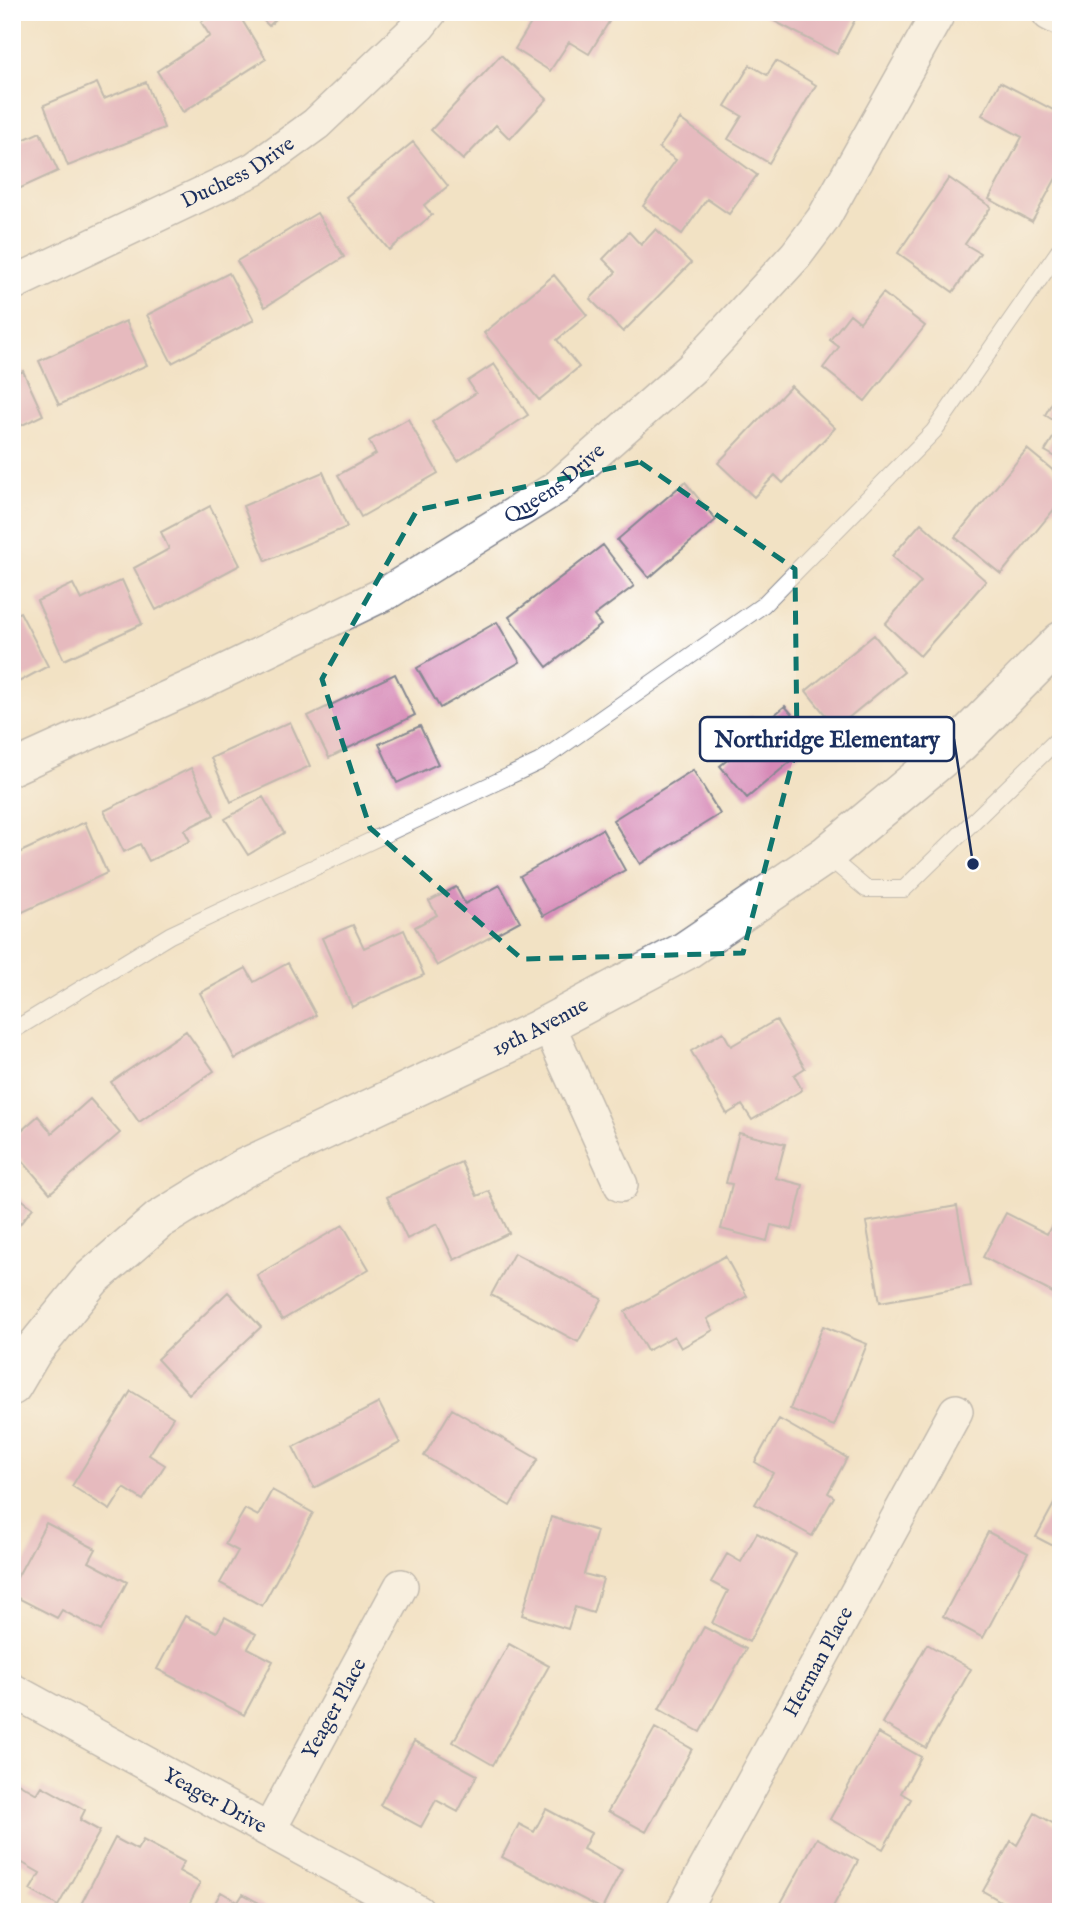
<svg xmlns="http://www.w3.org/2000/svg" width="1073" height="1924" font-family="'IM FELL English',serif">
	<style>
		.building { fill: #d78ab7 }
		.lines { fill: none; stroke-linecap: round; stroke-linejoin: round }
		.service-casing { stroke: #868891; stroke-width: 18 }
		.minor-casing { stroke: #868891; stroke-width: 36 }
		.tertiary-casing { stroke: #868891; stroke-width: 41 }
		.service { stroke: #fff; stroke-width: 16 }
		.minor { stroke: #fff; stroke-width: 33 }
		.tertiary { stroke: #fff; stroke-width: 38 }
		.marked { fill: none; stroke: #0f766e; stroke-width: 5; stroke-dasharray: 14 9; stroke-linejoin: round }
		.labels { text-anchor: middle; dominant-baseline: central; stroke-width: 5; stroke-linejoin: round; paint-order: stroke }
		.street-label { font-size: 21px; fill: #1b2f5e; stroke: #fff }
		.leader { fill: none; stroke: #1b2f5e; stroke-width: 2.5 }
		.callout-dot { fill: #1b2f5e; stroke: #fff; stroke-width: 2.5 }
		.callout { fill: #fff; stroke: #1b2f5e; stroke-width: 2.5 }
		.callout-label { font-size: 23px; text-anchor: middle; font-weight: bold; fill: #1b2f5e }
	</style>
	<rect width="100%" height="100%" fill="#fff"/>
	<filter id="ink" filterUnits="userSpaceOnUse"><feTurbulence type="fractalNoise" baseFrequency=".0143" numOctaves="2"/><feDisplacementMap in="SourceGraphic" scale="14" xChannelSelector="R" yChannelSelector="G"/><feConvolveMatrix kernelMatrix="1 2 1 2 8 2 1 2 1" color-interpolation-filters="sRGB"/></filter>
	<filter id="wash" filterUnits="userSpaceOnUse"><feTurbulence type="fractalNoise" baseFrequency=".00686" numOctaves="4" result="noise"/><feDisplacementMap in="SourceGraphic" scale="28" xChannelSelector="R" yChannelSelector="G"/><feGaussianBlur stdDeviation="1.57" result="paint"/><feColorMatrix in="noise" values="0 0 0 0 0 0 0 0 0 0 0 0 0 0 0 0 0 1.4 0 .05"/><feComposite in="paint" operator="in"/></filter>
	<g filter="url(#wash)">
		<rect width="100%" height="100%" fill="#f2e2c4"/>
		<g id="blocks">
			<path class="building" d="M 216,12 L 237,12 L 266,59 L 183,112 L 157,71 L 210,36 L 201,22 Z
				M 255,12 L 283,12 L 269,26 Z
				M 538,12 L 615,12 L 589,54 L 569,42 L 550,71 L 515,49 Z
				M 757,12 L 859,12 L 837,54 Z
				M 501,55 L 547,99 L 510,139 L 496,125 L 463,160 L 431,130 Z
				M 776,61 L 816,85 L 769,163 L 728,139 L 742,116 L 725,106 L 750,65 L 767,75 Z
				M 146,82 L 164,128 L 68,166 L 44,105 L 97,83 L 104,99 Z
				M 1000,82 L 1061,114 L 1061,169 L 1032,222 L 989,199 L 1022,137 L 982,115 Z
				M 680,119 L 757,175 L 729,214 L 707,199 L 682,234 L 643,206 L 676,160 L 659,148 Z
				M 40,132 L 58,171 L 12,192 L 12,145 Z
				M 413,142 L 448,186 L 424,205 L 432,215 L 389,250 L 346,197 Z
				M 949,178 L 991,207 L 965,244 L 980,253 L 953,292 L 898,253 Z
				M 317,213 L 344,257 L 265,307 L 237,261 Z
				M 656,229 L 691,263 L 623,332 L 590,299 L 616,272 L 603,259 L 629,232 L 641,245 Z
				M 229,273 L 254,320 L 172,363 L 147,315 Z
				M 554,275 L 587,315 L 557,340 L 579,367 L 539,400 L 484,333 Z
				M 883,293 L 925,326 L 865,401 L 823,368 L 839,347 L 830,340 L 850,314 L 860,322 Z
				M 126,321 L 147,365 L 59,405 L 39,361 Z
				M 494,364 L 528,415 L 458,461 L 432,422 L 476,393 L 468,381 Z
				M 23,371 L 43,415 L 12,430 L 12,377 Z
				M 791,386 L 835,428 L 783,483 L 775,475 L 754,497 L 718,463 Z
				M 1054,399 L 1061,403 L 1061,425 L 1045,415 Z
				M 408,419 L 438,473 L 361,517 L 338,475 L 376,454 L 369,441 Z
				M 1061,425 L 1061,460 L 1045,451 Z
				M 1027,449 L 1061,477 L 1061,501 L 1001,574 L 955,537 Z
				M 323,472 L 347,527 L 266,561 L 243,506 Z
				M 685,482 L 716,520 L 649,578 L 617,540 Z
				M 210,506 L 240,565 L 156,610 L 134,568 L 169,549 L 161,532 Z
				M 921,523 L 986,581 L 920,656 L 885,624 L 921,582 L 892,556 Z
				M 603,545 L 634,586 L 594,616 L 601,625 L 547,667 L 509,617 Z
				M 122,580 L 142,624 L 64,660 L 37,601 L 73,584 L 81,600 Z
				M 20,612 L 48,666 L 13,685 L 12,616 Z
				M 497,622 L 520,662 L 440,708 L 417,668 Z
				M 874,635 L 904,672 L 836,728 L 806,691 Z
				M 395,674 L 415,715 L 329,758 L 308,716 Z
				M 785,706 L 815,741 L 747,798 L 720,766 L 737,752 L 725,738 L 751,716 L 760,727 Z
				M 290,722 L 310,766 L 231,802 L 211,758 Z
				M 420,726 L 438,764 L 397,783 L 379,744 Z
				M 191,768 L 214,815 L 184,830 L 190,841 L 149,861 L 140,844 L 124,852 L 104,811 Z
				M 693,770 L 720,814 L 640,864 L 613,820 Z
				M 263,797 L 284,833 L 248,855 L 225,819 Z
				M 85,822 L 107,873 L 14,916 L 12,856 Z
				M 602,829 L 625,870 L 543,916 L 520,876 Z
				M 500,885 L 520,921 L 437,966 L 415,927 L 437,915 L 429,901 L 456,887 L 465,904 Z
				M 353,925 L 364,948 L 404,930 L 424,975 L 352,1007 L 322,938 Z
				M 288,963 L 316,1015 L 235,1059 L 200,993 L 246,968 L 254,982 Z
				M 776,1020 L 805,1068 L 794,1075 L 802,1090 L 752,1120 L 742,1105 L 727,1114 L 691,1051 L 723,1032 L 731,1046 Z
				M 186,1031 L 214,1071 L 139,1122 L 111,1082 Z
				M 90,1099 L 120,1133 L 50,1193 L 12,1149 L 12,1139 L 38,1116 L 52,1133 Z
				M 739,1133 L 785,1144 L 776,1178 L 803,1185 L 792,1230 L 771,1225 L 767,1241 L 721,1229 L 732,1184 L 726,1183 Z
				M 461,1162 L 477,1196 L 489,1191 L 509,1233 L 454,1260 L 437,1224 L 407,1239 L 387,1197 Z
				M 12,1192 L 33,1208 L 12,1234 Z
				M 957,1206 L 971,1286 L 880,1302 L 866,1222 Z
				M 1061,1209 L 1061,1297 L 983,1257 L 1006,1213 L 1047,1234 Z
				M 343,1225 L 369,1269 L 282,1320 L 257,1275 Z
				M 514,1253 L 602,1299 L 578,1342 L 491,1295 Z
				M 725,1256 L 747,1296 L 707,1319 L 713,1330 L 681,1348 L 674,1336 L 647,1351 L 625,1312 Z
				M 228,1292 L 261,1327 L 189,1394 L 157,1359 Z
				M 823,1326 L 867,1344 L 834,1426 L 790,1409 Z
				M 131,1391 L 173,1417 L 149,1455 L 165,1465 L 143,1500 L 124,1488 L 110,1510 L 72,1486 Z
				M 379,1403 L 400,1443 L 314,1488 L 293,1447 Z
				M 452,1409 L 538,1459 L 510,1506 L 424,1456 Z
				M 779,1419 L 847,1458 L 828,1493 L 834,1497 L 812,1536 L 755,1504 L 773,1473 L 755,1462 Z
				M 272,1490 L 313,1513 L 262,1606 L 220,1583 L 238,1551 L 225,1544 L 245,1509 L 258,1516 Z
				M 1061,1491 L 1061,1550 L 1036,1537 Z
				M 551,1517 L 597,1531 L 584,1574 L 603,1579 L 593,1613 L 575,1607 L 568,1629 L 522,1615 Z
				M 46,1523 L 96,1549 L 89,1562 L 127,1582 L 101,1631 L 62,1610 L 57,1618 L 12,1595 L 12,1587 Z
				M 988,1532 L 1028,1553 L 983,1638 L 943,1616 Z
				M 757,1533 L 796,1554 L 749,1642 L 712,1623 L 728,1591 L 711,1582 L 727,1554 L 741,1562 Z
				M 185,1616 L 217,1632 L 225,1617 L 256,1634 L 248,1648 L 273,1661 L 244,1715 L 157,1669 Z
				M 704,1627 L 746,1649 L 700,1732 L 659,1709 Z
				M 509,1644 L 549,1666 L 493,1765 L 453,1742 Z
				M 927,1644 L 971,1669 L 926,1748 L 882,1723 Z
				M 655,1728 L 692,1749 L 646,1832 L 608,1811 Z
				M 878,1733 L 921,1757 L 901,1793 L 911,1799 L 883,1849 L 830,1819 Z
				M 414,1741 L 477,1775 L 458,1812 L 436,1800 L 421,1827 L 380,1805 Z
				M 18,1783 L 37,1794 L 42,1786 L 85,1810 L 80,1820 L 100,1831 L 58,1906 L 30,1890 L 40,1873 L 12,1857 L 12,1794 Z
				M 546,1809 L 591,1833 L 583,1849 L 622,1870 L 602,1909 L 502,1857 L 519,1824 L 534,1832 Z
				M 1035,1813 L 1061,1828 L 1061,1912 L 1020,1912 L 983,1891 L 1011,1841 L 1017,1845 Z
				M 115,1838 L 137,1850 L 143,1840 L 184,1862 L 179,1871 L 200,1883 L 185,1912 L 77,1912 Z
				M 817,1838 L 858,1861 L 830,1912 L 776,1912 Z
				M 221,1892 L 238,1902 L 243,1894 L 275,1912 L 210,1912 Z"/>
		</g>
	</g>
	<g filter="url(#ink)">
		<use href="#blocks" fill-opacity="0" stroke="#868891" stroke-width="2"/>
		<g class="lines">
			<defs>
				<path id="service" d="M 826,855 L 866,889 L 904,889 L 1061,736
					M 12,1031 L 170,935 L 539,762 L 763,605 L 934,431 L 1061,248"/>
				<g id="minor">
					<path id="s1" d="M 12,284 L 254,169 L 316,124 L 419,26 L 430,12"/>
					<path id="s2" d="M 12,768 L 202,682 L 390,591 L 556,488 L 692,368 L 796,255 L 823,219 L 939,12"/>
					<path d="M 548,1024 L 621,1185"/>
					<path id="s3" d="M 12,1690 L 418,1912"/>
					<path id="s4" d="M 269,1830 L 401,1586"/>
					<path id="s5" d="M 682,1912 L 956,1411"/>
				</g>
				<g id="tertiary">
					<path d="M 1051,12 L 1061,17"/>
					<path id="s6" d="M 12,1386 L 32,1352 L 92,1278 L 159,1220 L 242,1169 L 535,1031 L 685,951 L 826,855 L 960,743 L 1061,641"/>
				</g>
			</defs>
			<use href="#service" class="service-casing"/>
			<use href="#minor" class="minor-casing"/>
			<use href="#tertiary" class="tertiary-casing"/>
			<use href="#service" class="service"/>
			<use href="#minor" class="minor"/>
			<use href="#tertiary" class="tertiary"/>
		</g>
	</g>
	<path d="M0 0H1073V1924H0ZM 640,462 L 795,569 L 797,744 L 743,953 L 522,959 L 370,828 L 322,679 L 417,510 Z" fill="#f2e2c4" fill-opacity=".55" fill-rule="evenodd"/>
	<path class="marked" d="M 640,462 L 795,569 L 797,744 L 743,953 L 522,959 L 370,828 L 322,679 L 417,510 Z"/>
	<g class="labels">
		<g class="street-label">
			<text stroke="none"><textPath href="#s1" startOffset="252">Duchess Drive</textPath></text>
			<text stroke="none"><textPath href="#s2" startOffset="614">Queens Drive</textPath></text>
			<text stroke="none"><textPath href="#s6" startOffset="651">19th Avenue</textPath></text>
			<text stroke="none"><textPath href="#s5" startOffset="285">Herman Place</textPath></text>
			<text stroke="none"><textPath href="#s4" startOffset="138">Yeager Place</textPath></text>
			<text stroke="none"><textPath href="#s3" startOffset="231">Yeager Drive</textPath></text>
		</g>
	</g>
	<path class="leader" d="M973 864L954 739"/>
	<circle class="callout-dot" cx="973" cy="864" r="7"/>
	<rect class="callout" x="700" y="717" width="254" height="44" rx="7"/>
	<g class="callout-label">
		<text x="827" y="747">Northridge Elementary</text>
	</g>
	<rect width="1073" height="1924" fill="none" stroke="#fff" stroke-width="42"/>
</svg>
